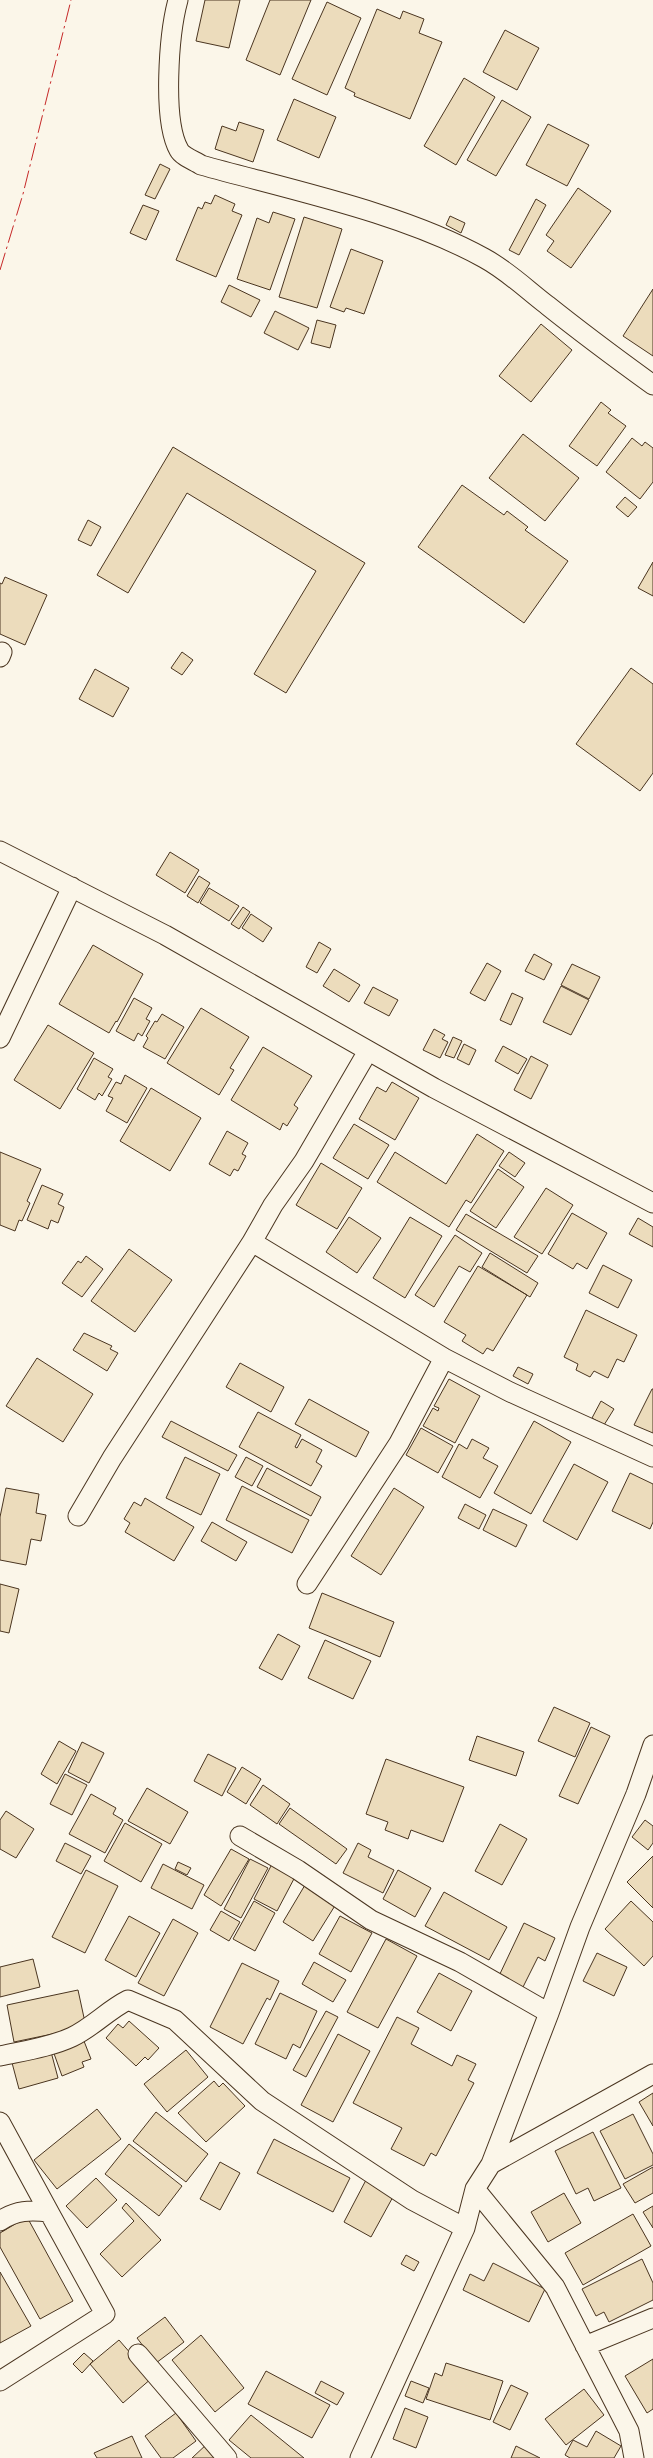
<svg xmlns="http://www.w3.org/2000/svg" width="653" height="2458" font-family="Quicksand,sans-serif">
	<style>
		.building { fill: #ecdcbc; stroke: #4a3520 }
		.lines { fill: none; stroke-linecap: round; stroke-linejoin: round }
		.minor-casing { stroke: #4a3520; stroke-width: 21 }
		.minor { stroke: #fbf6e9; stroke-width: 19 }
		.power { stroke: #c62828; stroke-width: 1; stroke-dasharray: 18 4 2.5 4; stroke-linecap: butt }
	</style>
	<rect width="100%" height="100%" fill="#fbf6e9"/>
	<path class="building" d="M 205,0 L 240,0 L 229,48 L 196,41 Z
		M 270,0 L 311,0 L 280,75 L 246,60 Z
		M 327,2 L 361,18 L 327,95 L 292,79 Z
		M 377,9 L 400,19 L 403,11 L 424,19 L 419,33 L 442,42 L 410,119 L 354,96 L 355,93 L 345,88 Z
		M 505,30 L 539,48 L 517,90 L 483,72 Z
		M 464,78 L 495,97 L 456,165 L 424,146 Z
		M 294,99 L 336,117 L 319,158 L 277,140 Z
		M 502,100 L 531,117 L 496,176 L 467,160 Z
		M 239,122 L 264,130 L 253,162 L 215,149 L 222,126 L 236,131 Z
		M 548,124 L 589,145 L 567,186 L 526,165 Z
		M 160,164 L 170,169 L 155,199 L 145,195 Z
		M 578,188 L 611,211 L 571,268 L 547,251 L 554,241 L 546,235 Z
		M 215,195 L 235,204 L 232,211 L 242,215 L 216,277 L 176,260 L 198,207 L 202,209 L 205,202 L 211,204 Z
		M 536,199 L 546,205 L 519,255 L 509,250 Z
		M 143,205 L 159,211 L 146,240 L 130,233 Z
		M 273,212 L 295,219 L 270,290 L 237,279 L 257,218 L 269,223 Z
		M 450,216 L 465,223 L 461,233 L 446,225 Z
		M 304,217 L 342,229 L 317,308 L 279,297 Z
		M 351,249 L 383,261 L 364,314 L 346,308 L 344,312 L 330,307 Z
		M 229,285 L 260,300 L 251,317 L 221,302 Z
		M 653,289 L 653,356 L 623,336 Z
		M 275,311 L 309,328 L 298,350 L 264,333 Z
		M 317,320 L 336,325 L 330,348 L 311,343 Z
		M 541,324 L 572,350 L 531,402 L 499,376 Z
		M 601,402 L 611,410 L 608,413 L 626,426 L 597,466 L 569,446 Z
		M 523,434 L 579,478 L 545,521 L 489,478 Z
		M 632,438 L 642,446 L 645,442 L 653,448 L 653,482 L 640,499 L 606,472 Z
		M 173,447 L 365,563 L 286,693 L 254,674 L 316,571 L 187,493 L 128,593 L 97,575 Z
		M 462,485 L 504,515 L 507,511 L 528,527 L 525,530 L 568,561 L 524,623 L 418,547 Z
		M 625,497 L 637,507 L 628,517 L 616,507 Z
		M 88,520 L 101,527 L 91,546 L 78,540 Z
		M 653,562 L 653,596 L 638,588 Z
		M 5,577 L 47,595 L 25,645 L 0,634 L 0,583 L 2,584 Z
		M 182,652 L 193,660 L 182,675 L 171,668 Z
		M 631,668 L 653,684 L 653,773 L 640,791 L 576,744 Z
		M 95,669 L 129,688 L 113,717 L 79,699 Z
		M 170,852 L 199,870 L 185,893 L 156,875 Z
		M 199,876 L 210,883 L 198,903 L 187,896 Z
		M 209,888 L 239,906 L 229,921 L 200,903 Z
		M 243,907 L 250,912 L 239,929 L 231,924 Z
		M 251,914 L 272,928 L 263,942 L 242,928 Z
		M 319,942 L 331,949 L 317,973 L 306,967 Z
		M 93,945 L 143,974 L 117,1022 L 116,1021 L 109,1033 L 59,1004 Z
		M 534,954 L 552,964 L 544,980 L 525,971 Z
		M 487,963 L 501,971 L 485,1001 L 470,993 Z
		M 572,964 L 600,977 L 589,999 L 561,985 Z
		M 334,969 L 360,985 L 349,1002 L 323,986 Z
		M 561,986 L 589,1000 L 571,1035 L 543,1022 Z
		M 373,987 L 398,1000 L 389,1016 L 364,1003 Z
		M 512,993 L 523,998 L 511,1025 L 500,1020 Z
		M 134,998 L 152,1008 L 146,1019 L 150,1021 L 142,1036 L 138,1033 L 134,1041 L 116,1031 Z
		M 201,1008 L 249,1037 L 230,1068 L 234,1070 L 219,1095 L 167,1063 Z
		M 162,1014 L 184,1027 L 165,1059 L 143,1047 L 148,1038 L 146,1036 L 155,1021 L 157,1022 Z
		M 48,1025 L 94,1053 L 60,1109 L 14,1080 Z
		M 434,1029 L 445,1035 L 442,1039 L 448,1042 L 440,1058 L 423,1050 Z
		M 453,1037 L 462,1041 L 454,1058 L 445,1055 Z
		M 464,1044 L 476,1050 L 469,1065 L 457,1059 Z
		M 503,1046 L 527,1059 L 518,1074 L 495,1061 Z
		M 263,1047 L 312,1076 L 294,1105 L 298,1108 L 287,1126 L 283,1123 L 280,1130 L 231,1100 Z
		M 531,1056 L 548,1065 L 531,1099 L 514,1090 Z
		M 94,1058 L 113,1069 L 108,1077 L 112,1079 L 102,1096 L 99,1093 L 95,1100 L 77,1089 Z
		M 125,1075 L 147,1088 L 127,1123 L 106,1111 L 113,1098 L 108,1096 L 116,1082 L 121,1084 Z
		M 392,1082 L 419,1098 L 395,1140 L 359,1119 L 377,1087 L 386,1092 Z
		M 151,1088 L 201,1118 L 170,1171 L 120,1141 Z
		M 354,1124 L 389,1145 L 368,1179 L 333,1158 Z
		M 227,1131 L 248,1143 L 242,1154 L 246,1156 L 238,1171 L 234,1169 L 230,1176 L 209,1164 Z
		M 477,1134 L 504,1151 L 471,1203 L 466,1200 L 449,1227 L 377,1182 L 395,1152 L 446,1184 Z
		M 0,1152 L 41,1169 L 27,1201 L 30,1203 L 22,1221 L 19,1220 L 15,1231 L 0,1225 Z
		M 509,1152 L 525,1163 L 515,1177 L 499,1166 Z
		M 321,1163 L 362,1188 L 337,1229 L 296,1205 Z
		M 498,1169 L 524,1187 L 496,1228 L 470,1211 Z
		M 42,1185 L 63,1194 L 58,1204 L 64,1207 L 58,1223 L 51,1220 L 48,1229 L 27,1220 Z
		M 546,1188 L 573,1205 L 542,1254 L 514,1237 Z
		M 572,1213 L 607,1233 L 587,1269 L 577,1263 L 573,1269 L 548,1254 Z
		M 466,1214 L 538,1256 L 527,1273 L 456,1230 Z
		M 349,1217 L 381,1238 L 357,1273 L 326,1252 Z
		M 410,1217 L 442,1236 L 405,1298 L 373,1278 Z
		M 638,1218 L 653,1227 L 653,1247 L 629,1234 Z
		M 455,1235 L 482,1253 L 470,1272 L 459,1266 L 434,1307 L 415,1295 Z
		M 129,1249 L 172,1280 L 135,1332 L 91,1301 Z
		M 490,1253 L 538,1283 L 530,1297 L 482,1267 Z
		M 86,1256 L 103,1269 L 82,1297 L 62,1283 L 78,1261 L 81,1263 Z
		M 603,1265 L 632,1280 L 618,1308 L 589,1293 Z
		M 478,1266 L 527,1295 L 493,1351 L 487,1348 L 483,1354 L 462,1341 L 466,1335 L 444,1322 Z
		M 586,1310 L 637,1335 L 624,1362 L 617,1359 L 608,1378 L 594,1371 L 590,1377 L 576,1370 L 578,1364 L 564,1357 Z
		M 84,1333 L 112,1346 L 110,1349 L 118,1353 L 107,1371 L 73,1350 Z
		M 37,1358 L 93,1394 L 63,1442 L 6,1406 Z
		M 240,1363 L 284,1387 L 271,1412 L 226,1387 Z
		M 518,1367 L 533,1374 L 528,1384 L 513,1376 Z
		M 449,1379 L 480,1396 L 455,1443 L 423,1426 L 433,1408 L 438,1411 L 439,1408 L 434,1406 Z
		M 652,1389 L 653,1389 L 653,1433 L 634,1425 Z
		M 309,1399 L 369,1432 L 356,1457 L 295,1424 Z
		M 601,1401 L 614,1409 L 604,1425 L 592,1418 Z
		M 258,1412 L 301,1435 L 295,1447 L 297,1448 L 302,1439 L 322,1450 L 316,1462 L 322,1466 L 311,1486 L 239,1447 Z
		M 171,1421 L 237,1455 L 228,1471 L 162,1437 Z
		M 534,1421 L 571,1442 L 531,1514 L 494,1493 Z
		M 421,1428 L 453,1446 L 438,1473 L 406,1455 Z
		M 472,1439 L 489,1448 L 483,1458 L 498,1466 L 480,1498 L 442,1477 L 459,1444 L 467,1449 Z
		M 185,1457 L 220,1474 L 201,1515 L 166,1498 Z
		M 246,1457 L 263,1466 L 252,1486 L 235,1477 Z
		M 574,1464 L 608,1482 L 577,1540 L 543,1521 Z
		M 267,1468 L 321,1497 L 311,1516 L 257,1487 Z
		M 630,1473 L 653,1484 L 653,1522 L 650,1529 L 612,1511 Z
		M 242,1486 L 309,1520 L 292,1553 L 226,1520 Z
		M 6,1488 L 39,1494 L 36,1513 L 46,1515 L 41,1541 L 31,1539 L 26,1565 L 0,1560 L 0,1517 Z
		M 394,1488 L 424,1507 L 381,1575 L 351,1556 Z
		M 145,1498 L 194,1527 L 174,1561 L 125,1532 L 130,1523 L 124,1519 L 134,1502 L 141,1506 Z
		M 465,1504 L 486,1515 L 479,1529 L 458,1518 Z
		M 493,1509 L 527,1525 L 516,1547 L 483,1530 Z
		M 212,1522 L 247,1542 L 236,1561 L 201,1541 Z
		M 0,1584 L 19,1589 L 9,1633 L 0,1631 Z
		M 322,1593 L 394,1622 L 380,1657 L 309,1628 Z
		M 278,1634 L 300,1646 L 282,1680 L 259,1668 Z
		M 325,1640 L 371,1661 L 353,1699 L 308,1678 Z
		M 554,1707 L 590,1723 L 575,1757 L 538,1741 Z
		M 591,1727 L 610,1736 L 578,1804 L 559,1796 Z
		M 477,1736 L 524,1752 L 516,1776 L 469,1760 Z
		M 59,1741 L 76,1751 L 57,1784 L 41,1774 Z
		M 82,1742 L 104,1753 L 89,1783 L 68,1772 Z
		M 208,1754 L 236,1768 L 222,1796 L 194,1781 Z
		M 386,1759 L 464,1787 L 443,1842 L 411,1830 L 408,1839 L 385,1830 L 388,1822 L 366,1814 Z
		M 242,1767 L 261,1779 L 246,1804 L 227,1792 Z
		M 65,1774 L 87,1785 L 72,1815 L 50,1804 Z
		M 263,1785 L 290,1804 L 277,1824 L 250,1805 Z
		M 147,1788 L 188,1812 L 170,1844 L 128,1821 Z
		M 91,1794 L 116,1808 L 113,1814 L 123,1820 L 105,1853 L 69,1834 Z
		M 290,1808 L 347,1849 L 336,1864 L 279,1824 Z
		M 6,1811 L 34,1829 L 16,1858 L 0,1849 L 0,1820 Z
		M 645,1820 L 653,1826 L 653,1843 L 648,1850 L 632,1837 Z
		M 125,1823 L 162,1844 L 141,1882 L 104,1861 Z
		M 500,1824 L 527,1839 L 502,1885 L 475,1871 Z
		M 65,1843 L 91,1856 L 81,1874 L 56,1861 Z
		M 358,1843 L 371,1850 L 368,1857 L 394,1870 L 383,1893 L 343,1873 Z
		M 231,1849 L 249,1859 L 221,1906 L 204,1895 Z
		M 653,1856 L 653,1908 L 627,1882 Z
		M 250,1859 L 268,1868 L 241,1918 L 224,1909 Z
		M 178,1862 L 191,1868 L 187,1875 L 175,1869 Z
		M 273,1862 L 296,1875 L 277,1911 L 254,1899 Z
		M 163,1864 L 204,1885 L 192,1909 L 151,1888 Z
		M 86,1870 L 118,1886 L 85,1953 L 52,1937 Z
		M 398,1870 L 431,1888 L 415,1917 L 383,1899 Z
		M 305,1885 L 336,1904 L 313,1941 L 283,1922 Z
		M 444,1892 L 507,1927 L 489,1960 L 425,1926 Z
		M 254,1901 L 275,1913 L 255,1951 L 233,1939 Z
		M 631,1901 L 653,1922 L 653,1956 L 644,1966 L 605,1929 Z
		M 221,1911 L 240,1922 L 229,1941 L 210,1930 Z
		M 129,1916 L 160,1933 L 136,1977 L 105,1960 Z
		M 340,1916 L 372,1933 L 351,1972 L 319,1954 Z
		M 173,1919 L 198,1933 L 164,1996 L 138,1983 Z
		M 524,1923 L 555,1938 L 545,1961 L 538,1957 L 522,1989 L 498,1978 Z
		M 386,1939 L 417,1956 L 378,2028 L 347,2012 Z
		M 597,1953 L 627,1967 L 614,1996 L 583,1981 Z
		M 33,1959 L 40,1987 L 0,1997 L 0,1967 Z
		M 314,1962 L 346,1980 L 333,2002 L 302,1984 Z
		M 242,1963 L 279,1981 L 270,2000 L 267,1998 L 243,2044 L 210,2027 Z
		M 439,1973 L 472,1991 L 451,2031 L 417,2012 Z
		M 78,1990 L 86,2027 L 14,2042 L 7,2005 Z
		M 280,1993 L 317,2011 L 300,2048 L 293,2044 L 286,2059 L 255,2044 Z
		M 326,2011 L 338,2017 L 306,2077 L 293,2070 Z
		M 397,2017 L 419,2028 L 411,2044 L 452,2066 L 457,2055 L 476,2064 L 468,2080 L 474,2083 L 436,2156 L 431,2153 L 424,2166 L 391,2149 L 402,2128 L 353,2103 Z
		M 129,2021 L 159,2048 L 148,2060 L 145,2057 L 136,2066 L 106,2038 L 118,2024 L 123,2028 Z
		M 338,2034 L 370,2051 L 333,2122 L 301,2105 Z
		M 82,2036 L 91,2059 L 82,2062 L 84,2067 L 62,2076 L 52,2048 Z
		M 50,2048 L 58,2078 L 19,2089 L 11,2059 Z
		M 186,2050 L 208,2077 L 167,2112 L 144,2084 Z
		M 214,2081 L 219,2087 L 223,2083 L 245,2106 L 206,2142 L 178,2113 Z
		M 653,2093 L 653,2126 L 639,2102 Z
		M 97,2109 L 121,2139 L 57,2189 L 34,2160 Z
		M 156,2112 L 208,2154 L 186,2182 L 133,2141 Z
		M 633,2114 L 653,2154 L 653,2165 L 625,2179 L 600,2131 Z
		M 593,2132 L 621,2188 L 594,2201 L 588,2188 L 576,2194 L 555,2151 Z
		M 274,2139 L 350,2178 L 333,2212 L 257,2173 Z
		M 129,2144 L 182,2186 L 159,2216 L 105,2174 Z
		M 220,2162 L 240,2173 L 220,2210 L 200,2199 Z
		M 653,2167 L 653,2193 L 635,2203 L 623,2184 Z
		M 96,2178 L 117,2200 L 87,2228 L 66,2206 Z
		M 366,2180 L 394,2195 L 371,2237 L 344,2222 Z
		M 564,2193 L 581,2223 L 548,2242 L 531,2212 Z
		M 126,2203 L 161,2240 L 122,2277 L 100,2254 L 134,2221 L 122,2208 Z
		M 653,2206 L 653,2228 L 643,2212 Z
		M 633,2214 L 651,2246 L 583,2285 L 565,2253 Z
		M 27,2217 L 73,2301 L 40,2319 L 0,2247 L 0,2233 Z
		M 406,2255 L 419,2262 L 414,2271 L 401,2264 Z
		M 642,2259 L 653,2283 L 653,2300 L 609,2322 L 604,2312 L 596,2316 L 582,2289 Z
		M 493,2263 L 545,2289 L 529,2322 L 463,2290 L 470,2274 L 484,2281 Z
		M 0,2272 L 31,2326 L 0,2343 Z
		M 165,2317 L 184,2342 L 156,2363 L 137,2338 Z
		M 201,2335 L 244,2388 L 215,2412 L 172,2360 Z
		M 119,2340 L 152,2378 L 123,2403 L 90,2364 Z
		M 84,2353 L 93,2361 L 82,2373 L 73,2364 Z
		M 653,2359 L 653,2409 L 647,2413 L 625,2376 Z
		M 446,2363 L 503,2381 L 490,2420 L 426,2399 L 435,2373 L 442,2376 Z
		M 266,2371 L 330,2405 L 312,2438 L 248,2404 Z
		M 321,2381 L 344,2393 L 337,2405 L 315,2393 Z
		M 411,2381 L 429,2388 L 423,2403 L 405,2396 Z
		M 511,2385 L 528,2393 L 510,2430 L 493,2422 Z
		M 584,2389 L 604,2415 L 566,2445 L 545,2419 Z
		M 405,2408 L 428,2417 L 416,2448 L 393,2439 Z
		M 176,2413 L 196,2441 L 173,2458 L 161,2458 L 145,2436 Z
		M 251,2415 L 304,2458 L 251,2458 L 229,2440 Z
		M 596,2431 L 621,2446 L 614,2458 L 570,2458 L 565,2455 L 573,2440 L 587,2447 Z
		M 132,2436 L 142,2458 L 97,2458 L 94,2453 Z
		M 208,2443 L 222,2458 L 192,2458 Z
		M 516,2446 L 540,2458 L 511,2458 Z"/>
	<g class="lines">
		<defs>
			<path id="minor" d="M 178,0 C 169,33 162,120 179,150 C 182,156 195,161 201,165 C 291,190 403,213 484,258 C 508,271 526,289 547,305 C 582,333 617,359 653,385
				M 0,657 L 2,652
				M 0,851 L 165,935 L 434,1088 L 653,1203
				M 0,1038 L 72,887
				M 368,1051 L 304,1161 L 273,1205 L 252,1242 L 444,1358 L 510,1392 L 653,1457
				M 78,1516 L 112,1458 L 252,1242
				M 307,1584 L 399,1443 L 444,1358
				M 240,1836 L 298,1870 L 371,1920 L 460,1962 L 549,2013
				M 0,2056 C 23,2051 51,2047 72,2037 C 93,2027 108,2010 128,2000 L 175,2020 L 262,2101 L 412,2200 L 465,2228
				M 0,2122 L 49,2212 C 30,2210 16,2210 0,2221
				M 491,2164 L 653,2074
				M 475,2189 L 555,2287 L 629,2431 L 634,2458
				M 585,2346 L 653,2318
				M 138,2354 L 227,2458
				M 0,2381 L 105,2314 L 49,2212
				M 360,2458 L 465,2228 L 475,2189 L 491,2164 L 549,2013 L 580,1927 L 636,1794 L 653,1745"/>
		</defs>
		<use href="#minor" class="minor-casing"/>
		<use href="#minor" class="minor"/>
		<path class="power" d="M 0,270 L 23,194 L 71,0"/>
	</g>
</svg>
